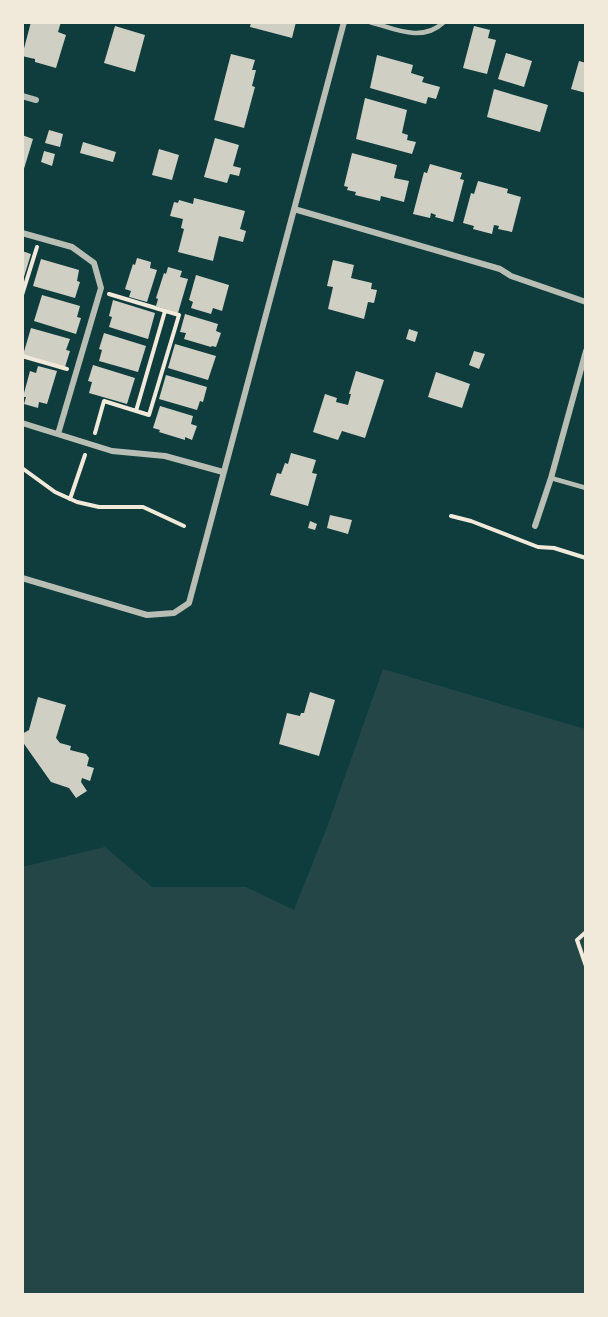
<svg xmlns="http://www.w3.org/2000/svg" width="608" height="1317" font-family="'Roboto Condensed',sans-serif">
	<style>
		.green { fill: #244646 }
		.building { fill: #cfcfc3 }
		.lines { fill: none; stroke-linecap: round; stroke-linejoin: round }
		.path { stroke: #f1e9da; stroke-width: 4 }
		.service { stroke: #b8beb3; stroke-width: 4.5 }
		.minor { stroke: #b8beb3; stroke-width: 6 }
	</style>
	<rect width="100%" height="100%" fill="#0f3d3e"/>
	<path class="green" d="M 383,669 L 585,729 L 585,1294 L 23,1294 L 22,867 L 105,847 L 152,887 L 246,887 L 294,910 L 326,830 Z"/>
	<path class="building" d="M 31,22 L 61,22 L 58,32 L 66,35 L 56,68 L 35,62 L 35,59 L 22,56 Z
		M 251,22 L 296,22 L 292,38 L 250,27 Z
		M 115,26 L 145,35 L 135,72 L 104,63 Z
		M 474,26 L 490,30 L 488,38 L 496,40 L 487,74 L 463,68 Z
		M 506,53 L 532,61 L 524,87 L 498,79 Z
		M 231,54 L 255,60 L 252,70 L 256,70 L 252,86 L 255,87 L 244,128 L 214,120 Z
		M 377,55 L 413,65 L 411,73 L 424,77 L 422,82 L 440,87 L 436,99 L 428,97 L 426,104 L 370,88 Z
		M 579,61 L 586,63 L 586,93 L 571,89 Z
		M 494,89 L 548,105 L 540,132 L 487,117 Z
		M 365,98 L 407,110 L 402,133 L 408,135 L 407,140 L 416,142 L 412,154 L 356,139 Z
		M 49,130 L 63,134 L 60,147 L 45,143 Z
		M 22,135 L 33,139 L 23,172 L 22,172 Z
		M 215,138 L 239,145 L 233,166 L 241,168 L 239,176 L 230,174 L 227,183 L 204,177 Z
		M 83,142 L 116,152 L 113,162 L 80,153 Z
		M 159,149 L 179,155 L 172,180 L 152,175 Z
		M 44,151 L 55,154 L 52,166 L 41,162 Z
		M 352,153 L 397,165 L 394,178 L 409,181 L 404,202 L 381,196 L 380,201 L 355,195 L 356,192 L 347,190 L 348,187 L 344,186 Z
		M 430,164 L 462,173 L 460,179 L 464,180 L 453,222 L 435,217 L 436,215 L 431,213 L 430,218 L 413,214 L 424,172 L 427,173 Z
		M 478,181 L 508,189 L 507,193 L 521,197 L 512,232 L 498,229 L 499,226 L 494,225 L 492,234 L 473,229 L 474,226 L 463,223 L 471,193 L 474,194 Z
		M 194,198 L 245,211 L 240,229 L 246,231 L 243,242 L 219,236 L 213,261 L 178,252 L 184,229 L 181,228 L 183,219 L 170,216 L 174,202 L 178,203 L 179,200 L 193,204 Z
		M 22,251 L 31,254 L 23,280 L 22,280 Z
		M 137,258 L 151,262 L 150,268 L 157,270 L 147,302 L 129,297 L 131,291 L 125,289 L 133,264 L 135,265 Z
		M 41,259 L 79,270 L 77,281 L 80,282 L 75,298 L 33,286 Z
		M 333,260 L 354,265 L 351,278 L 372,283 L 371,289 L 377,290 L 374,303 L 368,302 L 364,319 L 328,309 L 333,287 L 327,286 Z
		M 168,267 L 182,271 L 180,277 L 188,279 L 178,313 L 156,306 L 158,299 L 156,298 L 164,273 L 166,274 Z
		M 196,275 L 229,285 L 222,311 L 213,308 L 211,314 L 191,308 L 193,302 L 189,300 Z
		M 42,295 L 80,306 L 77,317 L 81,318 L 76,334 L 34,321 Z
		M 113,300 L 155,313 L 148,339 L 109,327 L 112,317 L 109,316 Z
		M 185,314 L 218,324 L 216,331 L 221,333 L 216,347 L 212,346 L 211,347 L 184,339 L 186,333 L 180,332 Z
		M 31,328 L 70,339 L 66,350 L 70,351 L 65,367 L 23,355 Z
		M 409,329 L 418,332 L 415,342 L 406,339 Z
		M 104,333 L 146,346 L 138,372 L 99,361 L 102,350 L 99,349 Z
		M 175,344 L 216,356 L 208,380 L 168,368 Z
		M 474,351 L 485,354 L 479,369 L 469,365 Z
		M 93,365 L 135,378 L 127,404 L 89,393 L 92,382 L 88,381 Z
		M 38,366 L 57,371 L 47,404 L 39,402 L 38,408 L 24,404 L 26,397 L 23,397 L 30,371 L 36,373 Z
		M 356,371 L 384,380 L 365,438 L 342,431 L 338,440 L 313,432 L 325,394 L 337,398 L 336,402 L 348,405 L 351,394 L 349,394 Z
		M 436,372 L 470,384 L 462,408 L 428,397 Z
		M 166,375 L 207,387 L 203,402 L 200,401 L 197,410 L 159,399 Z
		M 160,406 L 193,416 L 191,424 L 197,426 L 192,440 L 185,437 L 185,440 L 159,432 L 160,430 L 153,428 Z
		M 291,453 L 316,460 L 312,473 L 317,474 L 308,506 L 270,495 L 277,473 L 281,474 L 285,463 L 288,464 Z
		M 330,515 L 352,520 L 348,534 L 327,528 Z
		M 310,521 L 317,524 L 315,530 L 308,528 Z
		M 310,692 L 335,700 L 319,756 L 279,744 L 287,713 L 300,716 L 301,713 L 304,713 Z
		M 38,697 L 66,705 L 56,738 L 60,743 L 71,746 L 70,750 L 86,754 L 89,758 L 87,766 L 94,768 L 90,781 L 82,778 L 81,782 L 87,791 L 76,798 L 69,788 L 51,782 L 22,741 L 22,734 L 29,730 Z"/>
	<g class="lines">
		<path class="path" d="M 22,295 L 37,247
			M 22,356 L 67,369
			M 136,411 L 165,311
			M 95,433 L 104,401 L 149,415 L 179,315 L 109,294
			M 22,468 L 55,492 L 77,502 L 99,507 L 143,507 L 184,526
			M 70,499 L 85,455
			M 451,516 L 471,521 L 538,547 L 554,548 L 586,558
			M 586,932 L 577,940 L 586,966"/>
		<path class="service" d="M 370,22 C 395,29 422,43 444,22
			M 551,478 L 586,488"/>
		<path class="minor" d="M 22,96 L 36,100
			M 294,209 L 500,269 L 511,276 L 586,302
			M 22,233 L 72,247 L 94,263 L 101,288 L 58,434
			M 22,423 L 112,451 L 165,456 L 223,472
			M 535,526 L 551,478 L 586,351
			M 22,578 L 147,615 L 174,613 L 189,603 L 344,22"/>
	</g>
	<rect width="608" height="1317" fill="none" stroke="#f1e9da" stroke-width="48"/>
</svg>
